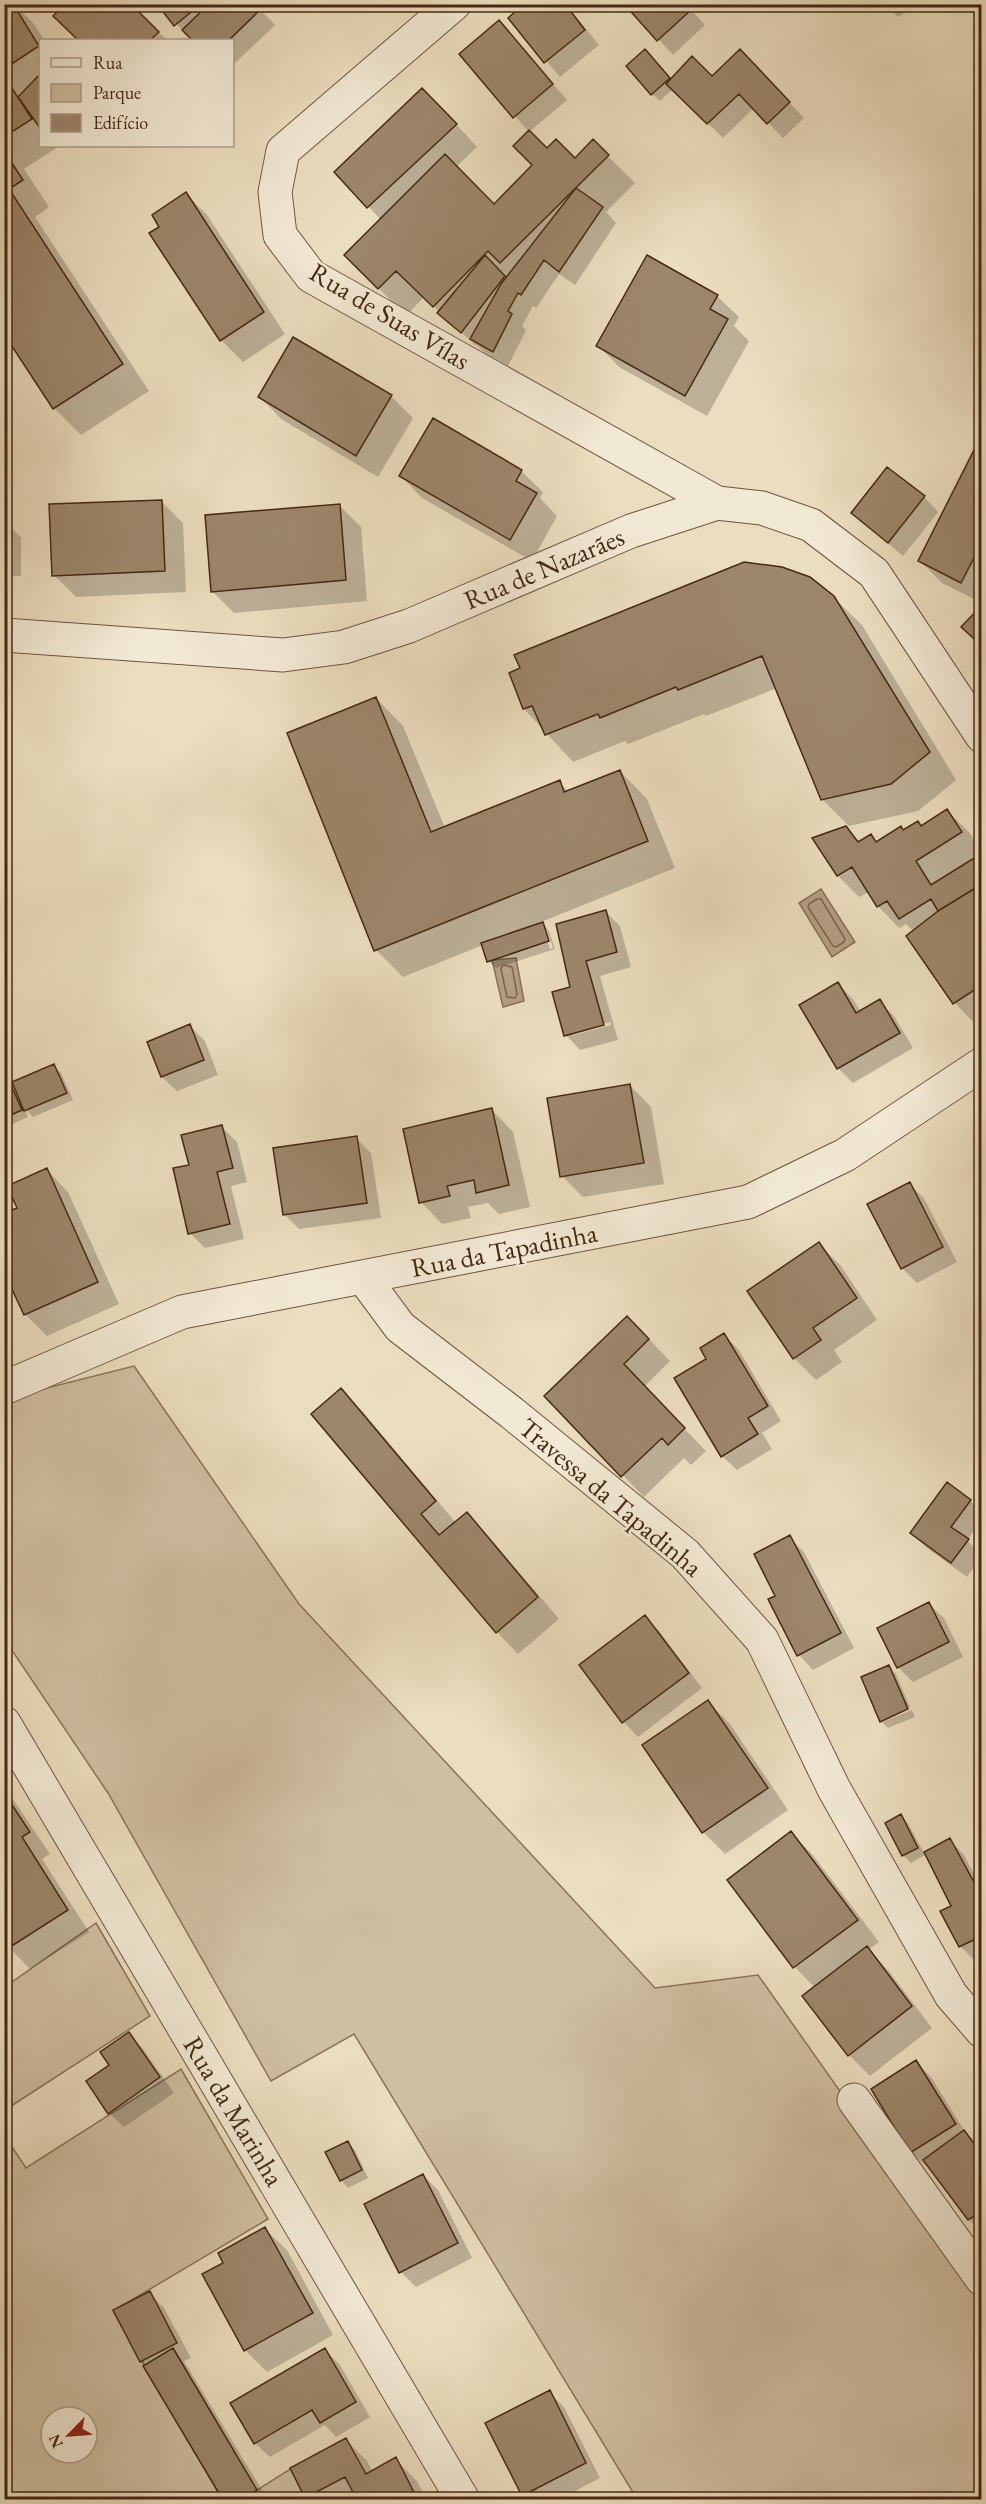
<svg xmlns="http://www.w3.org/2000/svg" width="986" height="2504" font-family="'EB Garamond',serif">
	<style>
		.green { fill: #cfbea2; stroke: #8a735a; stroke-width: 1.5; fill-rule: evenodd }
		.water { fill: #b39f85; stroke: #876f57; stroke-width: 1.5 }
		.shadow { fill: #0003; fill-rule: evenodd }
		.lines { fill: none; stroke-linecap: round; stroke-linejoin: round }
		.shore { stroke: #7c644c; stroke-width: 1.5 }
		.building { fill: #9c866c; stroke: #462813; stroke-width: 1.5 }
		.minor-casing { stroke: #6f553e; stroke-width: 35 }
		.minor { stroke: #f2e9d5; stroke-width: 33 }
		.labels { text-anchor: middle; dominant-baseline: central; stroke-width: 5; stroke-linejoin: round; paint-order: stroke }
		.street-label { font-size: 27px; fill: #462813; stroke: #f2e9d5 }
	</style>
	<rect width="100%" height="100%" fill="#ebddbf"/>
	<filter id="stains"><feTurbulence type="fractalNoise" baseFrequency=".00333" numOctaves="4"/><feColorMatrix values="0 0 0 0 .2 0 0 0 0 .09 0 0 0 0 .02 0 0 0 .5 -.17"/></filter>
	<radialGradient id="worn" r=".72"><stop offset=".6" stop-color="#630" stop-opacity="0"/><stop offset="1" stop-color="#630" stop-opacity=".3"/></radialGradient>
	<path class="green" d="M 134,1366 L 299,1604 L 655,1988 L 758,1975 L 981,2291 L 981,2499 L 637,2499 L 354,2034 L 271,2081 L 108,1793 L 5,1640 L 4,1407 L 31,1392 Z
		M 96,1923 L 150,2016 L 5,2110 L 5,1987 Z
		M 181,2069 L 268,2219 L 113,2311 L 222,2499 L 5,2499 L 4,2135 L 26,2168 ZM 51,2417 L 87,2417 L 87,2453 L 51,2453 Z
		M 292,2468 L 310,2499 L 241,2500 Z"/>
	<path class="water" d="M 821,889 L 855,942 L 832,957 L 799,903 Z
		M 516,958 L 524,1001 L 503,1007 L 492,960 Z"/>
	<path class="shadow" d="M 4,4 L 14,4 L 34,24 L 44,40 L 40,40 L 40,146 L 58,147 L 24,169 L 49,207 L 35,217 L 149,391 L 81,435 L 54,408 L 4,331 Z
		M 129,4 L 167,40 L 80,40 L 56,16 Z
		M 159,4 L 255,4 L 275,25 L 232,66 L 232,40 L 191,40 Z
		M 527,4 L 566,4 L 599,45 L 560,77 L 510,18 Z
		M 626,4 L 686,4 L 705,25 L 673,55 Z
		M 885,4 L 915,4 L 916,6 L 898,17 Z
		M 499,22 L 567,100 L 529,132 L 547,150 L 575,160 L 593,142 L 635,183 L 606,212 L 616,223 L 575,285 L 559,274 L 536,308 L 533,306 L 522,326 L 526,330 L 508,366 L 486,354 L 477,345 L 476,346 L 424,297 L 406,316 L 346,255 L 381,220 L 336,172 L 444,111 L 477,147 L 456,167 L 494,206 L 534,165 L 529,132 L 461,54 Z
		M 652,58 L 671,80 L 712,78 L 755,66 L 804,118 L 783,138 L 754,108 L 723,138 L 673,89 L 660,101 L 652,94 Z
		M 186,194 L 207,215 L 285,334 L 243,362 L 221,340 L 161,227 Z
		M 717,296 L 739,317 L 734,326 L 749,341 L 707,416 L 619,367 L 598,345 Z
		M 391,396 L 413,418 L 378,477 L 281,419 L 260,397 Z
		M 982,448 L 982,603 L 942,583 L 920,561 Z
		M 521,471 L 543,492 L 540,498 L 557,516 L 532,561 L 422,498 L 401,476 Z
		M 924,497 L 938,512 L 903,556 L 853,513 Z
		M 161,501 L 183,523 L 186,592 L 76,597 L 54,575 Z
		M 340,506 L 361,527 L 367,601 L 234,613 L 212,591 Z
		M 4,522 L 21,537 L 21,576 L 4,576 Z
		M 833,597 L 862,625 L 956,780 L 918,811 L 849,826 L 822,799 L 777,688 L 706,716 L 704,714 L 628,744 L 625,741 L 573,762 L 524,709 Z
		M 4,656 L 7,659 L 8,703 L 4,703 Z
		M 376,698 L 403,726 L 445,828 L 559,782 L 569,792 L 620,771 L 647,799 L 675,868 L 541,922 L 549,931 L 555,949 L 496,968 L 489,961 L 483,945 L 403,977 L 376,950 ZM 544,930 L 547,930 L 553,948 L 550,949 Z
		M 947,811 L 969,832 L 982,853 L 979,857 L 982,860 L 982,1021 L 976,1025 L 955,1003 L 908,936 L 914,932 L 906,924 L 899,928 L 878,906 L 869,892 L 859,897 L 838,876 L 815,839 L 846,828 L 860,842 L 870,836 L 878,843 L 922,827 Z
		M 605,911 L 620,926 L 631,967 L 600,976 L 618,1040 L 580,1050 L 566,1035 L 571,988 ZM 611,1022 L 611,1025 L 573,1035 L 573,1032 Z
		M 838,984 L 853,999 L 861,1012 L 879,1001 L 894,1016 L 913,1048 L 853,1083 L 838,1068 L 801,1005 Z
		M 190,1026 L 205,1041 L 218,1075 L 177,1091 L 162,1077 L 149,1042 Z
		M 54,1066 L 61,1073 L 73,1100 L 33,1117 L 25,1109 L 28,1117 L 4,1128 L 4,1076 L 14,1083 Z
		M 630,1085 L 651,1107 L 664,1184 L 583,1197 L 562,1176 Z
		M 492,1110 L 513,1132 L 530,1207 L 499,1214 L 488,1203 L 468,1207 L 471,1218 L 442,1224 L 421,1202 Z
		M 222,1127 L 237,1142 L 247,1182 L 231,1186 L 244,1239 L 205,1248 L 190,1233 L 191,1166 Z
		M 356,1138 L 371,1153 L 381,1218 L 299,1229 L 284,1214 Z
		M 47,1170 L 68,1192 L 119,1304 L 47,1336 L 26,1315 L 4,1268 L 19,1208 Z
		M 909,1184 L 924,1198 L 957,1262 L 917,1283 L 902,1268 Z
		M 819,1244 L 841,1266 L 877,1320 L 834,1350 L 842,1362 L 816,1380 L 794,1358 Z
		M 4,1332 L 9,1340 L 4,1342 Z
		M 724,1335 L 739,1350 L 781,1421 L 762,1433 L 772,1449 L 737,1470 L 722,1456 L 708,1359 Z
		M 649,1339 L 670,1361 L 644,1387 L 706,1451 L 691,1465 L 684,1458 L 644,1497 L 546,1396 Z
		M 341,1390 L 363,1412 L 456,1523 L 467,1514 L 488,1536 L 559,1619 L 518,1654 L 497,1632 Z
		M 970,1501 L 982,1512 L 982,1520 L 967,1540 L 982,1556 L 967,1577 L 927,1548 L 912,1533 Z
		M 789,1537 L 804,1552 L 854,1648 L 813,1670 L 799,1655 L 770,1600 L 777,1596 Z
		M 929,1604 L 944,1618 L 963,1657 L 913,1682 L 898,1667 Z
		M 645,1617 L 659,1631 L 702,1688 L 638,1737 L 624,1722 L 581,1665 Z
		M 889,1667 L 896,1674 L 910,1707 L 882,1719 L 882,1722 L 881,1721 Z
		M 708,1702 L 730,1724 L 788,1810 L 725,1854 L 703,1832 Z
		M 912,1710 L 915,1717 L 888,1728 L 882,1722 Z
		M 4,1786 L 50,1854 L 42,1859 L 89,1932 L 30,1969 L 4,1942 Z
		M 901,1816 L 908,1823 L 924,1853 L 949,1840 L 964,1855 L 982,1889 L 982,1958 L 975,1961 L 960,1946 L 953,1906 L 927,1854 L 911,1863 L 903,1855 L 887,1823 Z
		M 791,1833 L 813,1855 L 879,1942 L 868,1950 L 888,1970 L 932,2028 L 870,2076 L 849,2055 L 815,1988 L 795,1967 L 729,1880 Z
		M 129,2034 L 143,2049 L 174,2093 L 124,2127 L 109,2113 L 111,2066 Z
		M 916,2062 L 931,2077 L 967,2135 L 982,2151 L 982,2232 L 969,2220 L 929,2165 L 926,2166 L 911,2152 Z
		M 348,2143 L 355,2150 L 368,2178 L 348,2188 L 341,2180 Z
		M 423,2175 L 438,2190 L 472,2258 L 416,2287 L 401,2272 L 366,2204 Z
		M 265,2229 L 287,2250 L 333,2335 L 267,2372 L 245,2350 L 204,2275 L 225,2263 Z
		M 149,2293 L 164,2308 L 191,2358 L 184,2361 L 268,2500 L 225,2500 L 141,2361 Z
		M 325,2350 L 340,2365 L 370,2417 L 336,2437 L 325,2425 L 270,2457 L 255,2443 Z
		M 549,2392 L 564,2407 L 600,2478 L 558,2500 L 528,2500 L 523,2495 Z
		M 346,2440 L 367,2461 L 373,2472 L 395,2459 L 417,2481 L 427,2500 L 309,2500 L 307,2497 Z"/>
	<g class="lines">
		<path class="shore" d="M 817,899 L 821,899 L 845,939 L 844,942 L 836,947 L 833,946 L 808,907 L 809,904 Z
			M 503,965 L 512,967 L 517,994 L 515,998 L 507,997 L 501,969 Z"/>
	</g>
	<path class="building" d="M 4,4 L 13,4 L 39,46 L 4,69 Z
		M 65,4 L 131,4 L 159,32 L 150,40 L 78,40 L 53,16 Z
		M 157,4 L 201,4 L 174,26 Z
		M 209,4 L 257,4 L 261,9 L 229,40 L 192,40 L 182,30 Z
		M 524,4 L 565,4 L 585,30 L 544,63 L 508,18 Z
		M 624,4 L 686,4 L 691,10 L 657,41 Z
		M 499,20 L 553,84 L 513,118 L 459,54 Z
		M 645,49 L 670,78 L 651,95 L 626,66 Z
		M 740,49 L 790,102 L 767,124 L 739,94 L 707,124 L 666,84 L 692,56 L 712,76 Z
		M 40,74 L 40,128 L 18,97 Z
		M 4,76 L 32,119 L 4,137 Z
		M 422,88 L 457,124 L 367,208 L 334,172 Z
		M 529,130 L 547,148 L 556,139 L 575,158 L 593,139 L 609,155 L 500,263 L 488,251 L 433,307 L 396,271 L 378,289 L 344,255 L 445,154 L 494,204 L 532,165 L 513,146 Z
		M 4,151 L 23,180 L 9,189 L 123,364 L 53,409 L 4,334 Z
		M 576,188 L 603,207 L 559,272 L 544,260 L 521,295 L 518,293 L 508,311 L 512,314 L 493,352 L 470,339 L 501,284 Z
		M 186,192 L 264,312 L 220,341 L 149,233 L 159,227 L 152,215 Z
		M 485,255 L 505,276 L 461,333 L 437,313 Z
		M 647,255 L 718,295 L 710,309 L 728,319 L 685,396 L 596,346 Z
		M 293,337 L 392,395 L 356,456 L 258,397 Z
		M 433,418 L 522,470 L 516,481 L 537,493 L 510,540 L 399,476 Z
		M 977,444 L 982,446 L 982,542 L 961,583 L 918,561 Z
		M 887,467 L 925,496 L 888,543 L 851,513 Z
		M 162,500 L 165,571 L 52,576 L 49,504 Z
		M 340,504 L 346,580 L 211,592 L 205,515 Z
		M 4,521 L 7,521 L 6,562 L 4,562 Z
		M 744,562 L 782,567 L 810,577 L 834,596 L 930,752 L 891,784 L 821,800 L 762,656 L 678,690 L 676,687 L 600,718 L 598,714 L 545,735 L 532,706 L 523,709 L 509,673 L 520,668 L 514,655 Z
		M 982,605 L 982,646 L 961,627 Z
		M 376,697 L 431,832 L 560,780 L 564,792 L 620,770 L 648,841 L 374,951 L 287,733 Z
		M 947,809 L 962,832 L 916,861 L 931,885 L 979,855 L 982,859 L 982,884 L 938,911 L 931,899 L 899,919 L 887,901 L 877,907 L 852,867 L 837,876 L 812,838 L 846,826 L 858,842 L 871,834 L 876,842 L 901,826 L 903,830 L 918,821 L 921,826 Z
		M 982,884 L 982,985 L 953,1004 L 906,936 L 938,911 Z
		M 606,910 L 617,952 L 586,961 L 604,1025 L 564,1036 L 552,992 L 570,987 L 556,924 Z
		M 543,922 L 549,941 L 487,962 L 481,943 Z
		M 838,982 L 856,1013 L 880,999 L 900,1033 L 837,1069 L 799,1005 Z
		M 190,1024 L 204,1060 L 161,1077 L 147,1042 Z
		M 54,1064 L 67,1093 L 24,1111 L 12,1082 Z
		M 4,1074 L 6,1074 L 22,1110 L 4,1118 Z
		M 630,1084 L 644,1163 L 560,1177 L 547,1098 Z
		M 492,1108 L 509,1185 L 476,1193 L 474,1180 L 447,1186 L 450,1196 L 419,1203 L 403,1129 Z
		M 222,1125 L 233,1168 L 217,1172 L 230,1224 L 188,1234 L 173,1168 L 189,1165 L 181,1135 Z
		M 357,1136 L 367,1203 L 283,1215 L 273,1148 Z
		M 47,1168 L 98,1282 L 24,1315 L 4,1272 L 4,1213 L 17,1208 L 7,1186 Z
		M 910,1182 L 943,1247 L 901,1269 L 867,1204 Z
		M 819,1242 L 857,1298 L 813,1328 L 821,1340 L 793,1359 L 747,1291 Z
		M 627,1316 L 649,1339 L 624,1364 L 685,1428 L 668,1445 L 662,1438 L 621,1477 L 544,1396 Z
		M 724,1333 L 768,1406 L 748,1418 L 758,1434 L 721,1457 L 674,1378 L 706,1359 L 700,1348 Z
		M 341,1388 L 436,1501 L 421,1514 L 439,1535 L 467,1512 L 538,1597 L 496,1633 L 311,1414 Z
		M 947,1482 L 971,1500 L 951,1527 L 969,1539 L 951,1563 L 910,1533 Z
		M 790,1535 L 841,1633 L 797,1656 L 768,1599 L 775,1596 L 754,1554 Z
		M 929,1602 L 949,1642 L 897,1668 L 877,1628 Z
		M 645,1615 L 689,1673 L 622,1723 L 579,1665 Z
		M 889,1665 L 908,1709 L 880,1722 L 861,1677 Z
		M 708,1700 L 768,1788 L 702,1833 L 642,1745 Z
		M 4,1793 L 30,1832 L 22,1837 L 68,1910 L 7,1949 L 4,1945 Z
		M 901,1814 L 918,1848 L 902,1856 L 885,1823 Z
		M 791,1831 L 858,1920 L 793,1968 L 727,1880 Z
		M 950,1838 L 982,1897 L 982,1936 L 959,1947 L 940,1911 L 951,1906 L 924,1852 Z
		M 867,1946 L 912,2006 L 848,2056 L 802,1996 Z
		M 129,2032 L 160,2077 L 108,2114 L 86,2081 L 109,2065 L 100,2052 Z
		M 916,2060 L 956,2124 L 910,2153 L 871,2089 Z
		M 964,2130 L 982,2154 L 982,2211 L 968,2220 L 923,2160 Z
		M 348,2141 L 362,2170 L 340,2181 L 325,2152 Z
		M 423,2174 L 458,2243 L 399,2273 L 364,2204 Z
		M 265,2227 L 313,2313 L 244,2351 L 202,2274 L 223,2263 L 218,2253 Z
		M 150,2291 L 177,2343 L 140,2362 L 113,2310 Z
		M 173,2348 L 257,2490 L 242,2500 L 223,2500 L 143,2366 Z
		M 325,2348 L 356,2402 L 320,2423 L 312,2410 L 254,2444 L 230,2403 Z
		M 550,2390 L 586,2463 L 522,2496 L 485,2423 Z
		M 346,2438 L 366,2474 L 396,2457 L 418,2500 L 357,2500 L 345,2477 L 305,2498 L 290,2468 Z"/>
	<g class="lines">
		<defs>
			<path id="minor" d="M 454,4 L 283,151 L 275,192 L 280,235 L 311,276 L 717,503
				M 4,635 L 283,655 L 344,647 L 409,626 L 631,531 L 717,503 L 762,508 L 811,525 L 874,573 L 982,736
				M 363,1277 L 400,1327 L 512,1413 L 685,1554 L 762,1640 L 834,1789 L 951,1995 L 982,2031
				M 4,1388 L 182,1312 L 748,1202 L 845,1155 L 982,1064
				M 4,1723 L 463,2500
				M 854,2100 L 982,2279"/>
		</defs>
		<use href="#minor" class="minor-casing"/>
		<use href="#minor" class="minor"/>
	</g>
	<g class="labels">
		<g class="street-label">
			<text transform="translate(390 316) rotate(31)">Rua de Suas Vílas</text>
			<text transform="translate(544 568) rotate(-23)">Rua de Nazarães</text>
			<text transform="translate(504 1250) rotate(-11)">Rua da Tapadinha</text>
			<text transform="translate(611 1497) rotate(40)">Travessa da Tapadinha</text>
			<text transform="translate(234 2111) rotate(59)">Rua da Marinha</text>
		</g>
	</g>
	<rect width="986" height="2504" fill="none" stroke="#ebddbf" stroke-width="24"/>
	<rect x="6" y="6" width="974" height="2492" fill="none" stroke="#462813" stroke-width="3"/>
	<rect x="12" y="12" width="962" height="2480" fill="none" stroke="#462813" stroke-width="1.5"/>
	<rect x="39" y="39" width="195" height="108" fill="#f2e9d5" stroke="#ad9c87" stroke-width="1.5"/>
	<rect x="51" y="58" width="30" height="9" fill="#f2e9d5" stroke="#ad9c87" stroke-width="1.5"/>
	<text x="93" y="69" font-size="18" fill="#462813">Rua</text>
	<rect x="51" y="84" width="30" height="18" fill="#cfbea2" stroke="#ad9c87" stroke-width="1.5"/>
	<text x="93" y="99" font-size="18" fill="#462813">Parque</text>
	<rect x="51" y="114" width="30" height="18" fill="#9c866c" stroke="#ad9c87" stroke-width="1.5"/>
	<text x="93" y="129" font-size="18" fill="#462813">Edifício</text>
	<g transform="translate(69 2435) rotate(245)"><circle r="28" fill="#f2e9d5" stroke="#ad9c87" stroke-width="1.5"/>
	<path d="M0-4.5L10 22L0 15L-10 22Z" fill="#8f2418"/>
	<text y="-9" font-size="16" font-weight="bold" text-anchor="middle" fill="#462813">N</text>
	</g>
	<rect width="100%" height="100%" filter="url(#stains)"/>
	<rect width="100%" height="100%" fill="url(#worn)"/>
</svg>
